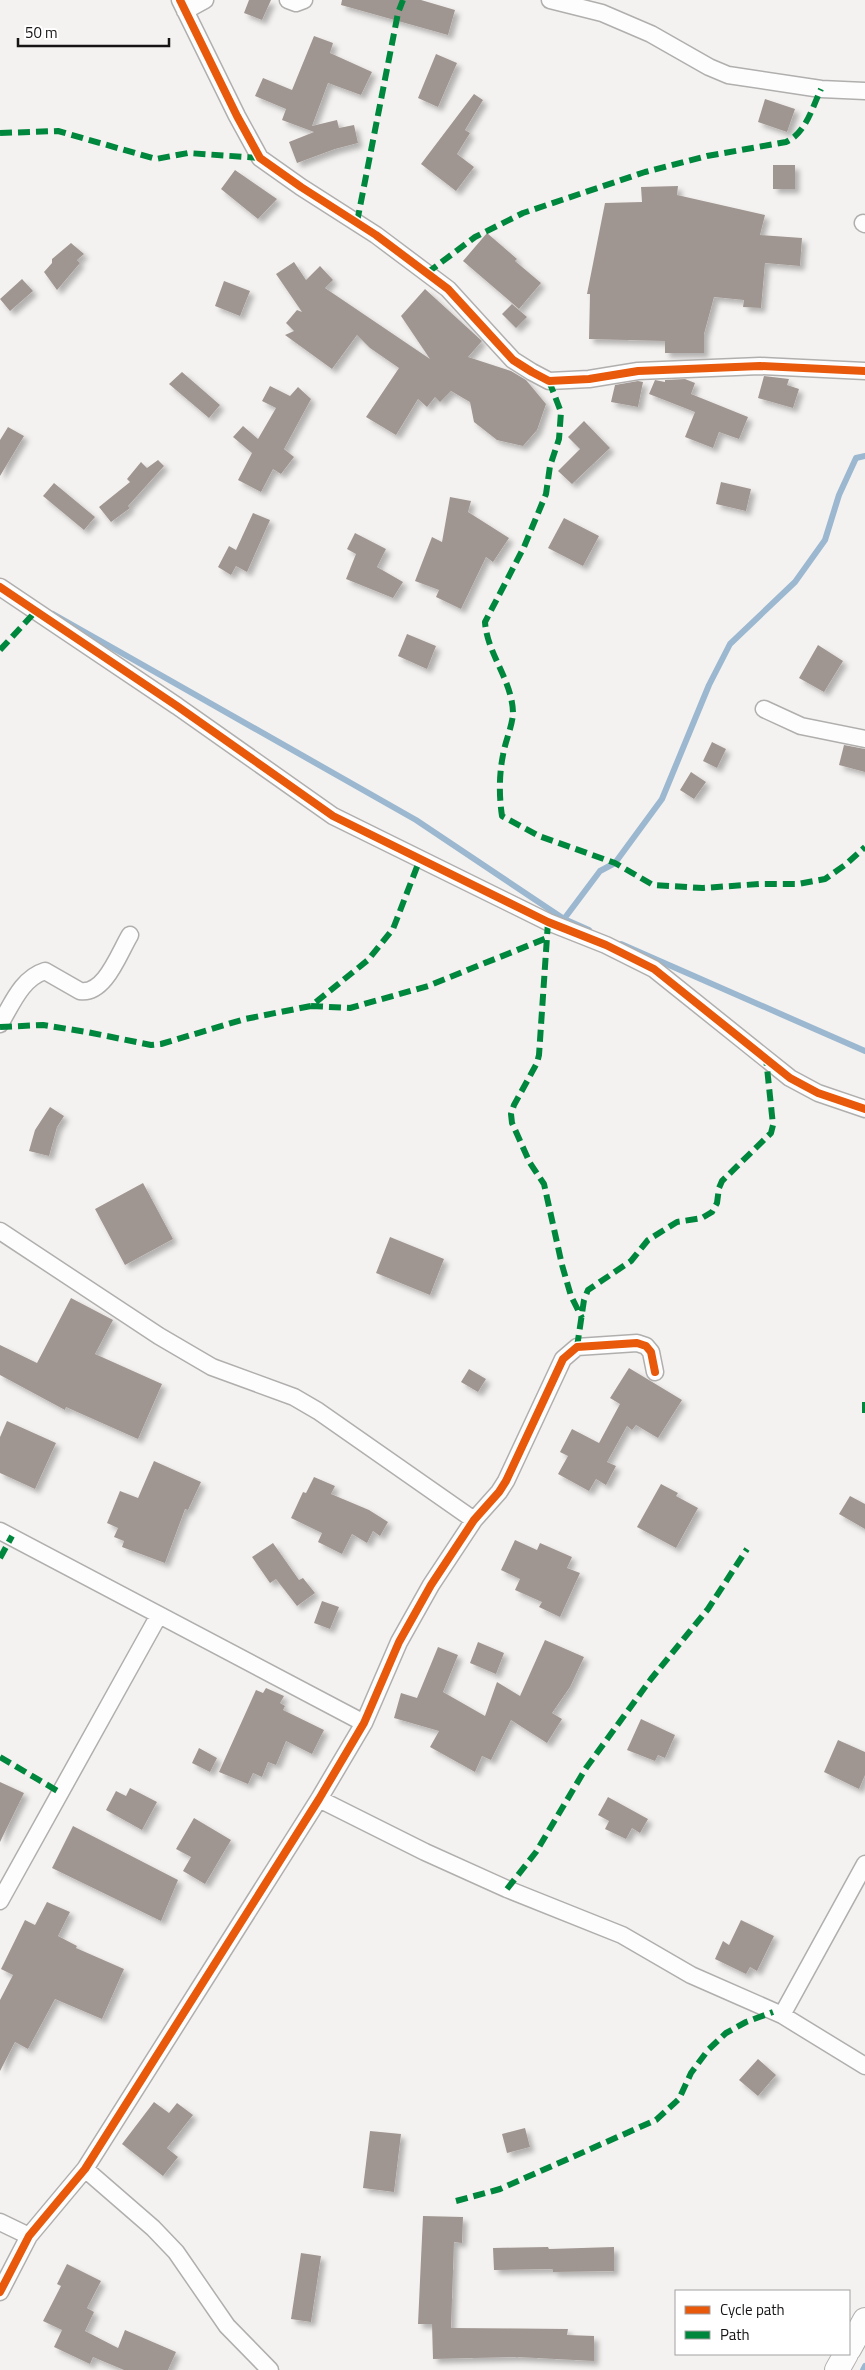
<svg xmlns="http://www.w3.org/2000/svg" width="865" height="2370" font-family="'Titillium Web',sans-serif">
	<style>
		.lines { fill: none; stroke-linecap: round; stroke-linejoin: round }
		.stream { stroke: #9bb8d0; stroke-width: 6 }
		.building { fill: #a09691; filter: url(#shadow) }
		.street-casing { stroke: #b0afae; stroke-width: 19 }
		.secondary-casing { stroke: #b0afae; stroke-width: 26 }
		.street { stroke: #fdfdfd; stroke-width: 16 }
		.secondary { stroke: #fdfdfd; stroke-width: 24 }
		.quiet { stroke: #00873e; stroke-width: 6; stroke-dasharray: 12 6; stroke-linecap: butt }
		.cycleway-casing { stroke: #fff; stroke-width: 11 }
		.cycleway { stroke: #e8590c; stroke-width: 8 }
	</style>
	<defs>
		<filter id="shadow"><feDropShadow dx="4.5" dy="4.5" stdDeviation="2.5" flood-color="#0004"/></filter>
	</defs>
	<rect width="100%" height="100%" fill="#f4f2f0"/>
	<g class="lines">
		<path class="stream" d="M 53,614 L 416,820 L 564,919 L 589,930
			M 564,919 L 600,871 L 615,863 L 662,799 L 709,685 L 730,644 L 795,582 L 825,540 L 839,495 L 856,458 L 865,456
			M 621,944 L 865,1051
			M 863,2370 L 865,2366"/>
	</g>
	<path class="building" d="M 249,0 L 271,0 L 262,20 L 244,13 Z
		M 342,0 L 421,0 L 455,10 L 448,35 L 341,5 Z
		M 314,36 L 333,43 L 330,53 L 372,72 L 361,95 L 328,83 L 312,126 L 337,120 L 339,128 L 354,125 L 358,143 L 335,149 L 297,163 L 289,142 L 314,132 L 282,120 L 286,109 L 255,96 L 263,78 L 292,90 Z
		M 436,54 L 457,63 L 438,107 L 418,98 Z
		M 474,94 L 483,100 L 465,130 L 470,133 L 457,154 L 474,167 L 456,191 L 421,164 Z
		M 765,99 L 795,109 L 787,132 L 758,122 Z
		M 773,165 L 795,165 L 795,189 L 773,189 Z
		M 235,170 L 277,199 L 258,219 L 221,189 Z
		M 678,186 L 677,195 L 765,215 L 760,235 L 802,238 L 800,266 L 765,263 L 761,308 L 743,307 L 744,300 L 714,297 L 704,334 L 704,353 L 665,353 L 665,341 L 589,339 L 590,294 L 587,294 L 605,203 L 642,202 L 641,187 Z
		M 487,233 L 517,259 L 515,261 L 541,283 L 519,309 L 463,261 Z
		M 71,243 L 84,254 L 77,260 L 80,263 L 57,290 L 44,272 L 52,263 L 52,259 Z
		M 294,262 L 306,280 L 320,266 L 333,280 L 325,288 L 430,359 L 401,316 L 425,289 L 482,341 L 468,357 L 511,371 L 526,380 L 546,404 L 537,430 L 523,446 L 497,440 L 474,422 L 470,402 L 451,391 L 440,402 L 435,397 L 427,407 L 418,399 L 396,435 L 366,417 L 399,368 L 370,348 L 357,335 L 332,369 L 285,335 L 294,331 L 286,323 L 297,310 L 302,312 L 276,274 Z
		M 22,279 L 33,291 L 10,311 L 0,299 Z
		M 224,281 L 250,291 L 240,316 L 215,306 Z
		M 512,304 L 527,317 L 516,328 L 502,314 Z
		M 182,372 L 220,405 L 209,418 L 169,384 Z
		M 764,376 L 789,379 L 787,385 L 799,389 L 793,408 L 758,398 Z
		M 685,379 L 695,383 L 691,394 L 748,417 L 739,439 L 719,432 L 713,448 L 685,437 L 695,412 L 649,394 L 655,380 L 665,382 L 665,380 Z
		M 638,381 L 643,382 L 638,407 L 611,402 L 615,385 Z
		M 270,386 L 290,396 L 298,387 L 311,399 L 284,449 L 294,457 L 281,474 L 273,469 L 261,492 L 238,480 L 252,453 L 233,437 L 243,426 L 258,439 L 276,408 L 262,401 Z
		M 584,421 L 610,448 L 572,484 L 558,471 L 580,449 L 568,437 Z
		M 8,427 L 24,436 L 0,476 L 0,440 Z
		M 158,460 L 164,466 L 128,506 L 130,508 L 111,522 L 99,507 L 130,482 L 127,479 L 141,462 L 147,468 Z
		M 721,482 L 751,489 L 746,511 L 716,504 Z
		M 54,483 L 95,517 L 84,530 L 43,496 Z
		M 450,497 L 471,501 L 468,512 L 509,538 L 493,562 L 486,557 L 461,609 L 436,597 L 439,590 L 415,581 L 432,537 L 442,542 Z
		M 253,513 L 270,520 L 247,572 L 236,566 L 231,575 L 218,567 L 229,546 L 236,550 Z
		M 564,518 L 599,536 L 583,566 L 548,548 Z
		M 355,533 L 386,549 L 377,567 L 403,582 L 393,598 L 346,579 L 356,554 L 347,549 Z
		M 407,634 L 436,646 L 427,669 L 398,656 Z
		M 818,645 L 843,661 L 824,692 L 799,678 Z
		M 712,742 L 726,749 L 717,768 L 703,761 Z
		M 844,745 L 865,749 L 865,772 L 839,765 Z
		M 691,772 L 706,782 L 694,799 L 680,790 Z
		M 50,1107 L 64,1116 L 57,1127 L 49,1156 L 29,1151 L 35,1130 Z
		M 143,1183 L 173,1239 L 125,1265 L 95,1209 Z
		M 390,1237 L 444,1259 L 430,1295 L 376,1273 Z
		M 71,1298 L 113,1320 L 95,1354 L 162,1384 L 138,1439 L 66,1407 L 65,1410 L 0,1375 L 0,1345 L 37,1363 Z
		M 629,1368 L 682,1400 L 658,1438 L 636,1425 L 632,1430 L 627,1426 L 607,1462 L 616,1466 L 606,1485 L 596,1479 L 589,1491 L 558,1474 L 568,1456 L 560,1452 L 572,1429 L 599,1443 L 620,1404 L 610,1398 Z
		M 469,1369 L 486,1379 L 478,1392 L 461,1382 Z
		M 7,1421 L 56,1443 L 35,1489 L 0,1473 L 0,1437 Z
		M 154,1461 L 201,1482 L 188,1510 L 185,1509 L 165,1563 L 122,1547 L 124,1541 L 114,1537 L 118,1528 L 107,1523 L 120,1491 L 138,1498 Z
		M 314,1477 L 335,1486 L 331,1494 L 369,1510 L 388,1522 L 380,1536 L 373,1531 L 367,1543 L 352,1534 L 342,1554 L 318,1542 L 322,1533 L 291,1518 L 303,1492 L 306,1493 Z
		M 661,1484 L 678,1493 L 676,1496 L 698,1508 L 676,1548 L 637,1527 Z
		M 850,1496 L 865,1504 L 865,1529 L 839,1514 Z
		M 515,1540 L 537,1550 L 540,1543 L 572,1557 L 567,1568 L 580,1573 L 560,1617 L 539,1607 L 542,1602 L 515,1590 L 520,1579 L 501,1570 Z
		M 273,1543 L 299,1580 L 303,1578 L 315,1593 L 297,1606 L 276,1579 L 270,1583 L 252,1557 Z
		M 322,1601 L 339,1607 L 330,1629 L 314,1623 Z
		M 545,1640 L 584,1657 L 570,1687 L 552,1713 L 562,1719 L 547,1743 L 511,1720 L 491,1760 L 482,1756 L 475,1772 L 430,1747 L 439,1731 L 394,1718 L 401,1693 L 417,1698 L 438,1647 L 458,1655 L 443,1692 L 485,1716 L 497,1682 L 520,1696 Z
		M 478,1642 L 504,1653 L 496,1674 L 470,1663 Z
		M 266,1688 L 284,1696 L 280,1703 L 285,1706 L 283,1710 L 324,1730 L 312,1754 L 286,1741 L 276,1765 L 268,1762 L 262,1777 L 253,1773 L 248,1784 L 219,1772 L 256,1690 L 263,1693 Z
		M 641,1719 L 675,1735 L 665,1758 L 658,1755 L 655,1761 L 627,1750 Z
		M 838,1740 L 865,1752 L 865,1775 L 859,1789 L 824,1772 Z
		M 199,1748 L 217,1758 L 210,1772 L 192,1763 Z
		M 0,1782 L 24,1793 L 0,1842 Z
		M 130,1788 L 157,1802 L 142,1830 L 106,1810 L 116,1791 L 126,1796 Z
		M 608,1797 L 648,1819 L 640,1833 L 632,1828 L 626,1839 L 605,1829 L 609,1821 L 598,1815 Z
		M 194,1818 L 231,1840 L 205,1884 L 183,1871 L 191,1857 L 176,1849 Z
		M 73,1826 L 178,1880 L 161,1921 L 52,1868 Z
		M 47,1902 L 70,1912 L 58,1936 L 77,1946 L 76,1948 L 124,1969 L 102,2019 L 55,1999 L 28,2049 L 15,2042 L 0,2071 L 0,2000 L 13,1975 L 1,1969 L 25,1920 L 35,1925 Z
		M 741,1920 L 774,1936 L 757,1971 L 750,1967 L 746,1974 L 715,1959 L 723,1941 L 729,1945 Z
		M 758,2059 L 776,2075 L 758,2096 L 739,2080 Z
		M 154,2102 L 169,2113 L 177,2103 L 193,2115 L 167,2148 L 178,2157 L 163,2176 L 122,2144 Z
		M 525,2128 L 530,2147 L 507,2153 L 502,2134 Z
		M 370,2131 L 401,2134 L 394,2192 L 363,2188 Z
		M 423,2216 L 463,2217 L 462,2243 L 454,2242 L 451,2328 L 568,2329 L 567,2335 L 594,2336 L 594,2361 L 517,2357 L 433,2359 L 432,2324 L 418,2324 Z
		M 548,2247 L 549,2249 L 614,2247 L 614,2271 L 553,2272 L 553,2269 L 494,2270 L 493,2248 Z
		M 301,2253 L 321,2256 L 311,2322 L 291,2319 Z
		M 67,2264 L 101,2281 L 87,2308 L 94,2312 L 85,2331 L 118,2348 L 125,2330 L 176,2352 L 168,2370 L 124,2370 L 93,2357 L 90,2364 L 54,2347 L 62,2330 L 43,2321 L 61,2286 L 57,2284 Z"/>
	<g class="lines">
		<defs>
			<path id="street" d="M 180,0 L 237,116 L 260,158 L 301,187 L 376,235 L 448,289 L 513,360 L 532,372 L 549,381 L 589,379 L 638,371 L 760,366 L 865,371
				M 288,0 L 296,3 L 304,0
				M 550,0 L 602,13 L 651,34 L 709,67 L 728,75 L 821,89 L 865,91
				M 185,11 L 205,0
				M 863,223 L 865,224
				M 0,587 L 177,706 L 333,816 L 548,922 L 606,945 L 654,969 L 790,1078 L 818,1093 L 865,1109
				M 764,709 L 801,726 L 865,739
				M 0,1024 C 12,1004 22,978 45,971 L 80,991 C 105,995 119,953 130,935
				M 0,1231 L 159,1336 L 212,1367 L 294,1397 L 318,1411 L 474,1520
				M 0,1531 L 364,1723
				M 319,1799 L 425,1852 L 507,1889 L 622,1935 L 691,1975 L 782,2015 L 865,2066
				M 0,1901 L 159,1615
				M 782,2015 L 865,1864
				M 85,2169 L 153,2228 L 176,2252 L 227,2326 L 270,2370
				M 0,2222 L 29,2236
				M 0,2292 L 29,2236 L 85,2169 L 319,1799 L 364,1723 L 399,1642 L 431,1585 L 474,1520 L 499,1492 L 506,1481 L 563,1359 L 577,1347 L 637,1343 L 646,1346 L 651,1352 L 655,1372"/>
			<path id="secondary" d="M 849,2349 L 865,2320
				M 837,2370 L 846,2354"/>
		</defs>
		<use href="#street" class="street-casing"/>
		<use href="#secondary" class="secondary-casing"/>
		<use href="#street" class="street"/>
		<use href="#secondary" class="secondary"/>
		<path class="quiet" d="M 0,133 L 58,131 L 156,159 L 188,153 L 260,158
			M 357,222 L 398,13 L 403,0
			M 427,273 L 475,237 L 523,213 L 645,172 L 707,156 L 786,142 C 806,133 812,108 821,89
			M 549,381 L 561,412 L 559,439 L 550,466 L 546,494 L 524,547 L 485,622 C 487,654 513,681 513,714 C 512,727 505,742 503,755 C 499,775 499,796 502,816 L 539,836 L 615,863 L 653,885 L 703,888 L 759,884 L 798,884 L 825,879 L 845,865 L 865,847
			M 0,650 L 36,611
			M 548,922 L 539,1055 L 537,1063 L 514,1105 L 511,1114 L 512,1123 L 530,1163 L 544,1184 L 562,1265 L 571,1296 L 582,1318
			M 311,1006 L 350,1008 L 428,986 L 547,938
			M 0,1027 L 43,1025 L 87,1032 L 151,1045 L 161,1044 L 245,1019 L 311,1006 L 368,960 L 393,929 L 420,859
			M 577,1347 L 584,1300 L 588,1290 L 631,1261 L 648,1240 L 677,1222 L 702,1218 L 712,1212 L 717,1203 L 719,1188 L 722,1181 L 771,1133 L 773,1125 L 766,1058
			M 865,1402 L 865,1413
			M 0,1558 L 12,1536
			M 0,1757 L 61,1793
			M 507,1889 L 536,1852 L 586,1768 L 651,1679 L 708,1609 L 747,1549
			M 456,2201 L 500,2189 L 656,2120 L 679,2099 L 691,2073 L 708,2050 L 726,2033 L 746,2022 L 773,2012"/>
		<defs>
			<path id="cycleway" d="M 180,0 L 237,116 L 260,158 L 301,187 L 376,235 L 448,289 L 513,360 L 532,372 L 549,381 L 589,379 L 638,371 L 760,366 L 865,371
				M 0,587 L 177,706 L 333,816 L 548,922 L 606,945 L 654,969 L 790,1078 L 818,1093 L 865,1109
				M 0,2292 L 29,2236 L 85,2169 L 319,1799 L 364,1723 L 399,1642 L 431,1585 L 474,1520 L 499,1492 L 506,1481 L 563,1359 L 577,1347 L 637,1343 L 646,1346 L 651,1352 L 655,1372"/>
		</defs>
		<use href="#cycleway" class="cycleway-casing"/>
		<use href="#cycleway" class="cycleway"/>
	</g>
	<rect x="675" y="2290" width="175" height="65" fill="#ffffff" stroke="#a2a1a1"/>
	<rect x="685" y="2306" width="25" height="8" fill="#e8590c" stroke="#a2a1a1"/>
	<text x="720" y="2315" font-size="15" fill="#161414">Cycle path</text>
	<rect x="685" y="2331" width="25" height="8" fill="#00873e" stroke="#a2a1a1"/>
	<text x="720" y="2340" font-size="15" fill="#161414">Path</text>
	<path d="M18 38v8h151v-8" fill="none" stroke="#161414" stroke-width="2.5"/>
	<text x="25" y="38" font-size="15" fill="#161414" stroke="#ffffff" stroke-width="4" paint-order="stroke">50 m</text>
</svg>
